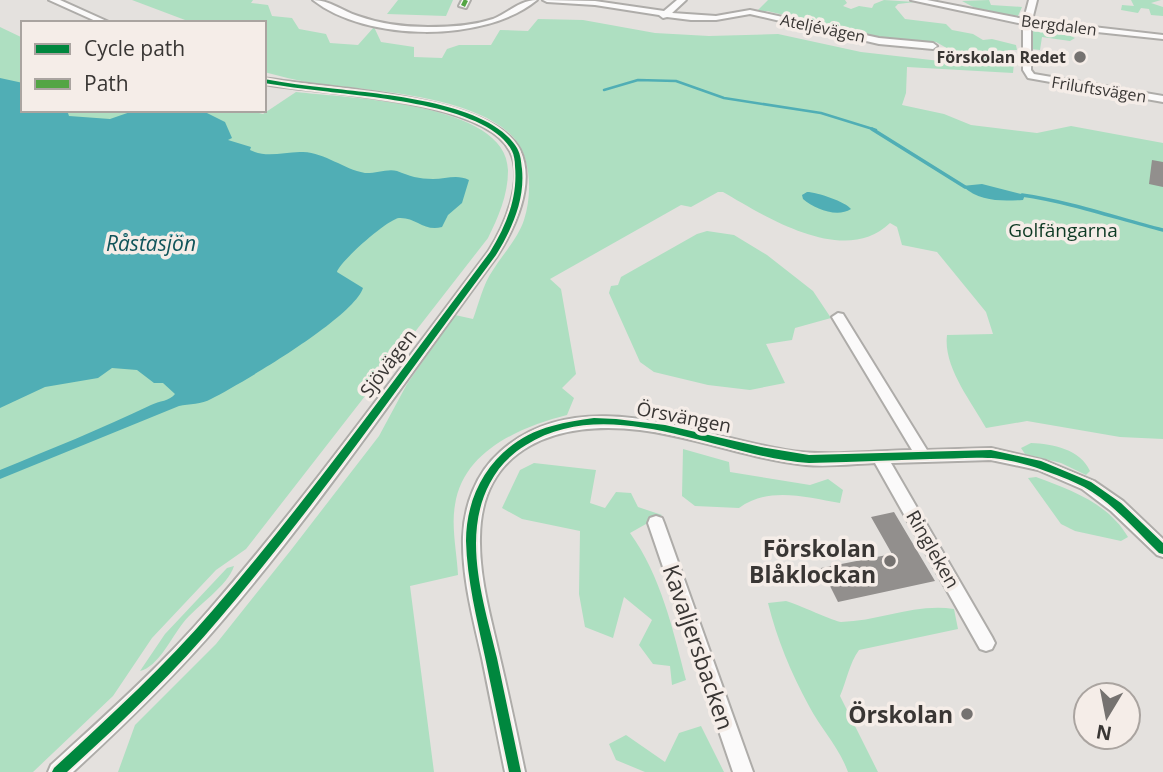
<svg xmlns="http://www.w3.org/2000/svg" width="1163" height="772" font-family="'Open Sans',sans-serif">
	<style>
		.green { fill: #aedfc1 }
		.water { fill: #50aeb5 }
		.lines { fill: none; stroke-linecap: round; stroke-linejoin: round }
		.stream-far1 { stroke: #50aeb5; stroke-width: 2.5 }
		.stream { stroke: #50aeb5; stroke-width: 3.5 }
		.building { fill: #928f8d }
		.street-casing { stroke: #aeaca9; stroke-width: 4 }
		.street { fill: #fbfafa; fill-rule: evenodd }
		.quiet { stroke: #53a544; stroke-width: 4.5; stroke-dasharray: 9 4.5; stroke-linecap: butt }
		.cycleway-casing { stroke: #f5ede8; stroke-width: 4 }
		.cycleway { fill: #00873e; fill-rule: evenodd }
		.poi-dot { fill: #757270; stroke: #f5ede8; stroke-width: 2.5 }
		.labels { text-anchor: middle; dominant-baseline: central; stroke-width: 7; stroke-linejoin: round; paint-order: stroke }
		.far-street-label { font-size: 16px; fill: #393634; stroke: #f5ede8 }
		.far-poi-label { font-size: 16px; font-weight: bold; fill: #393634; stroke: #f5ede8; text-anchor: end }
		.park-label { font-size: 19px; fill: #0d3a24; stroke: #f5ede8 }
		.street-label { font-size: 19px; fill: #393634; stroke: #f5ede8 }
		.water-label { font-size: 21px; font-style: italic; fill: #10545a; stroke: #f5ede8 }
		.near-poi-label { font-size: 23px; font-weight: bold; fill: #393634; stroke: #f5ede8; text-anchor: end }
		.near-street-label { font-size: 23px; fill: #393634; stroke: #f5ede8 }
	</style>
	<rect width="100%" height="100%" fill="#e4e1de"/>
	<path class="green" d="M 132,0 L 253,0 L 251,3 L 268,5 L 272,16 L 292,18 L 299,29 L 326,34 L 330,43 L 358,45 L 374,27 L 381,42 L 414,47 L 414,57 L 442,58 L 447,49 L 459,45 L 491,45 L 500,30 L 528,31 L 538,19 L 583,20 L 655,33 L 709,36 L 778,34 L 861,52 L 940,61 L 955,57 L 952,51 L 936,42 L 879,37 L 767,11 L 763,13 L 756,12 L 768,0 L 845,0 L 847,3 L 843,6 L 851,9 L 859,6 L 872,8 L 874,4 L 884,0 L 915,2 L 898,4 L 895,7 L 905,19 L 946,24 L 952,30 L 973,34 L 983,40 L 992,39 L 1016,45 L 1017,50 L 1008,50 L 1006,61 L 1014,63 L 1013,73 L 907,67 L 906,93 L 902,105 L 944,114 L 971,125 L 1037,133 L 1071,126 L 1163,143 L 1163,439 L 1120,437 L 1027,421 L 986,428 C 971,401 943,367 947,335 L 993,334 L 986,312 L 937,252 L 902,245 L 897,227 L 890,223 C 845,267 766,217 723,192 L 718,192 L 691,207 L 681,205 L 550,279 L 561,289 L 576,374 L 562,388 L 574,398 L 567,415 C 520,427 463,451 455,505 C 451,527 457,553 458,575 L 410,586 L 434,772 L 118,772 L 135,725 L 216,644 L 291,550 L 379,436 L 407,384 L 455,315 L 473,319 C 479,303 483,284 493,270 C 503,254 518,238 524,220 C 532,195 532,159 514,138 C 477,95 365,90 311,83 C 295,80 280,76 264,72 L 264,23 L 193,23 Z
		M 398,0 L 453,0 L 446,16 L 387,14 Z
		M 989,0 L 991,5 L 1022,7 L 1018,16 L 977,9 L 962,1 Z
		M 1131,0 L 1161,0 L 1151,3 L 1163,7 L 1163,16 L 1151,15 L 1149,9 L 1141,8 L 1138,13 L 1121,10 L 1122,5 L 1134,6 Z
		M 1035,26 L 1059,30 L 1075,38 L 1070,41 L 1042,37 L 1040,50 L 1031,49 L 1032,28 Z
		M 0,27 L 23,38 L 23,110 L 247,110 L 263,114 L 296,92 C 345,98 509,102 508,171 C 508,195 498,218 488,238 L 246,549 L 216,570 L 152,638 L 113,696 L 33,772 L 0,772 Z
		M 707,231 L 734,235 L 767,255 L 813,291 L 831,318 L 795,328 L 792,340 L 766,344 L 785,383 L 750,390 L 708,385 L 654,372 L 640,362 L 609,293 L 611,286 L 618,285 L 621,277 L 697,234 Z
		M 1031,443 C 1053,444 1080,449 1090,471 L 1086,475 L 1061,463 L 1025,454 L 1021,448 Z
		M 683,449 L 729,462 L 730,472 L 810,485 L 828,479 L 843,490 L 840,503 C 806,497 768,486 739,508 L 695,506 L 682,496 Z
		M 534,463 L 596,470 L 590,503 L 605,508 L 616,492 L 631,493 L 638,507 L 662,515 L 630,533 C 661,576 673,630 686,680 L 672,685 L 670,666 L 653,664 L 639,645 L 652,620 L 624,597 L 613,638 L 585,627 L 579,594 L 580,531 L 522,519 L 502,508 L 520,470 Z
		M 1036,477 C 1071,490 1108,503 1128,537 L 1121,541 L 1075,531 L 1061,524 L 1028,478 Z
		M 234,566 C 228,586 196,606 183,623 C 171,638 158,667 140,671 L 165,634 L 227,568 Z
		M 786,601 C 797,604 836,622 841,622 C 880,621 916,603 954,609 L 958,629 L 859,650 C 849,664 847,680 840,696 L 878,772 L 848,772 C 839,747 821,729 809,706 C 791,673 777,639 768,603 Z
		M 701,726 L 724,772 L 645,772 L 616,760 L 609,744 L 626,735 L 665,762 L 679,733 Z"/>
	<path class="water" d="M 0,78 L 23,83 L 23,110 L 67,110 L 69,116 L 110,119 L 136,110 L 201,110 L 225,122 L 232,138 L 228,140 L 251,147 L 250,150 C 268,159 285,151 303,152 C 326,153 343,169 365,173 C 374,174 388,168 397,171 C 409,176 419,179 433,179 C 446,179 457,174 469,180 L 462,203 L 448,215 L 442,227 C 424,232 416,217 399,218 C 388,219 339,262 337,272 L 363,288 C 353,318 242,383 211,399 C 202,404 189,404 179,406 L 0,479 L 0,470 C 51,449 101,429 151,405 C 159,401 170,401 175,394 L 163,383 L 154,383 L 137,370 L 112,368 L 98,378 L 45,387 L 0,408 Z
		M 982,184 L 1025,195 L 1023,200 C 1000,201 981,202 962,186 Z
		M 807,192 C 817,192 846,202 851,209 C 837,218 815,209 803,199 L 802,195 Z"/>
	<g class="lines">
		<path class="stream-far1" d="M 604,90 L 638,80 L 676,81 L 724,98 L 821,113 L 876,130"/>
		<path class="stream" d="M 872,129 L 965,187
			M 1022,195 C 1070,202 1116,218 1163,230"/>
	</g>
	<path class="building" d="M 1152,160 L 1163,162 L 1163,187 L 1149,184 Z
		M 894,512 L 935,581 L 838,602 L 821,568 L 892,554 L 871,517 Z"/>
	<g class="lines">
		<defs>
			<path id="street" d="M 49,0 L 60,0 L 111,23 L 100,23 Z
				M 313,0 C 329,0 343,11 358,16 C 380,24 405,27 428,27 C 450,27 472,26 493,19 C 508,13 520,0 537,0 C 485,43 366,42 313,0 Z
				M 462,0 L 470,0 L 466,8 L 459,6 Z
				M 543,0 L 595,1 L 664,11 L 677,0 L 686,0 L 672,13 L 716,16 L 750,10 L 879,38 L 933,43 L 937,46 L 933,49 L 879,44 L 750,14 L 716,20 L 691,20 L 667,17 L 663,18 L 659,15 L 595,5 L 547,2 Z
				M 911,0 L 927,0 L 1024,19 L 1029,0 L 1037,0 L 1032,20 L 1163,35 L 1163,39 L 1031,25 L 1031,70 L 1034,74 L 1163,96 L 1163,102 L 1028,78 L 1023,70 L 1023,24 Z
				M 264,78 C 323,89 491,93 520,150 C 536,183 515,228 497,256 C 407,378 321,505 222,621 C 176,675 125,724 73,772 L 48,772 L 51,765 C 106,715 162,665 210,609 C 309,495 397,372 488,252 C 504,227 525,180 510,151 C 483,98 319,94 264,84 Z
				M 838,313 L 843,314 L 927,450 L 991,448 L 1046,461 L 1094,481 L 1123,501 L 1163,539 L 1163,557 L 1157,555 L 1111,511 L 1082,489 L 1038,470 L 991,460 L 891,463 L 992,637 L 995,643 L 992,649 L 986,651 L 980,649 L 875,463 C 853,464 829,467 806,465 C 750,459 696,437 640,430 C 561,420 481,445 480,537 C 479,578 491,618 500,658 C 509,696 517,734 525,772 L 505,772 C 497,734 490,696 482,658 C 473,618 462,578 463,537 C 464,506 476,473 500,452 C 578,381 696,435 785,450 C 826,457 870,451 912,450 L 832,317 Z
				M 656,516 L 662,518 L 664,523 L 753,772 L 733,772 L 648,523 L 650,518 Z"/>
		</defs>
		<use href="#street" class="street-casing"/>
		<use href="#street" class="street"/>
		<path class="quiet" d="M 463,6 L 466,0"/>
		<defs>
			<path id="cycleway" d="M 264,79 C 285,83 307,86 328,88 C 378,94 489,101 517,148 C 521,155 521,162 522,169 C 525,200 512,229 496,255 C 405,377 319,502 220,618 C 174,673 121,723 67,772 L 52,772 L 54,768 C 109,717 164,667 213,610 C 311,496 399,373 490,252 C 506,226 518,198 515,166 C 515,161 514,155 512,151 C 489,105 369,97 323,91 C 303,89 284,86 264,83 Z
				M 594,418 L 616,419 L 665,425 L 761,447 L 809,455 L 991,450 L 1041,461 L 1091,482 L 1121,503 L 1163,543 L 1163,554 L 1159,553 C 1136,531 1113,503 1084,487 C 1071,480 1054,474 1040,469 C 1027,464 1002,458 988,458 C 969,457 950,459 930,459 C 902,460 874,461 846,462 C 834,462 821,463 809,463 C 719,457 611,392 526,445 C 511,454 498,467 490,483 C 461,537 484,603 497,658 C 505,696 513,734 521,772 L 509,772 C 501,734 493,695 485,657 C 477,619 467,580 466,541 C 466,487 499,440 552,426 C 566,422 580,420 594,418 Z"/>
		</defs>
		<use href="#cycleway" class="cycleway-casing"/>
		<use href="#cycleway" class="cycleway"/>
	</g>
	<g class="poi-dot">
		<circle cx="1080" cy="57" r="7"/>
		<circle cx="890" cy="561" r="7"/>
		<circle cx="967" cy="714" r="7"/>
	</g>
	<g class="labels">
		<g class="far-street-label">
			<text transform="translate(1059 25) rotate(7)">Bergdalen</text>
			<text transform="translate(823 28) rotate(12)">Ateljévägen</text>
			<text transform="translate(1099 89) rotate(9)">Friluftsvägen</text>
		</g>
		<g class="far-poi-label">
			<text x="1066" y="57">Förskolan Redet</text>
		</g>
		<g class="park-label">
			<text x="1063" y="230">Golfängarna</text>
		</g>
		<g class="street-label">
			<text transform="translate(388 363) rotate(-53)">Sjövägen</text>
			<text transform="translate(684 417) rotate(11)">Örsvängen</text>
			<text transform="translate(933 549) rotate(60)">Ringleken</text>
		</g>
		<g class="water-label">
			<text x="151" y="243">Råstasjön</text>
		</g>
		<g class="near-poi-label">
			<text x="876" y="548">Förskolan<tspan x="876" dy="26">Blåklockan</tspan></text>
			<text x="953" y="714">Örskolan</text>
		</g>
		<g class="near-street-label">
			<text transform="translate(699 647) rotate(71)">Kavaljersbacken</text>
		</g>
	</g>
	<rect x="21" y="21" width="245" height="91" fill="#f5ede8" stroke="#aaa4a0" stroke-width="2"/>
	<rect x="35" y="44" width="35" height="10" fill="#00873e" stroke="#aaa4a0" stroke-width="2"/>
	<text x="84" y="56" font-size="21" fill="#393634">Cycle path</text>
	<rect x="35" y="79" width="35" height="10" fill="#53a544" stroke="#aaa4a0" stroke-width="2"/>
	<text x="84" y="91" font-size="21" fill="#393634">Path</text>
	<g transform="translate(1107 716) rotate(190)"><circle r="33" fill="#f5ede8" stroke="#aaa4a0" stroke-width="2"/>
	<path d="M0-5L12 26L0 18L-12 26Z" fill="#757270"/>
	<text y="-10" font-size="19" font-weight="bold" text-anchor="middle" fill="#393634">N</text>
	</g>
</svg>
